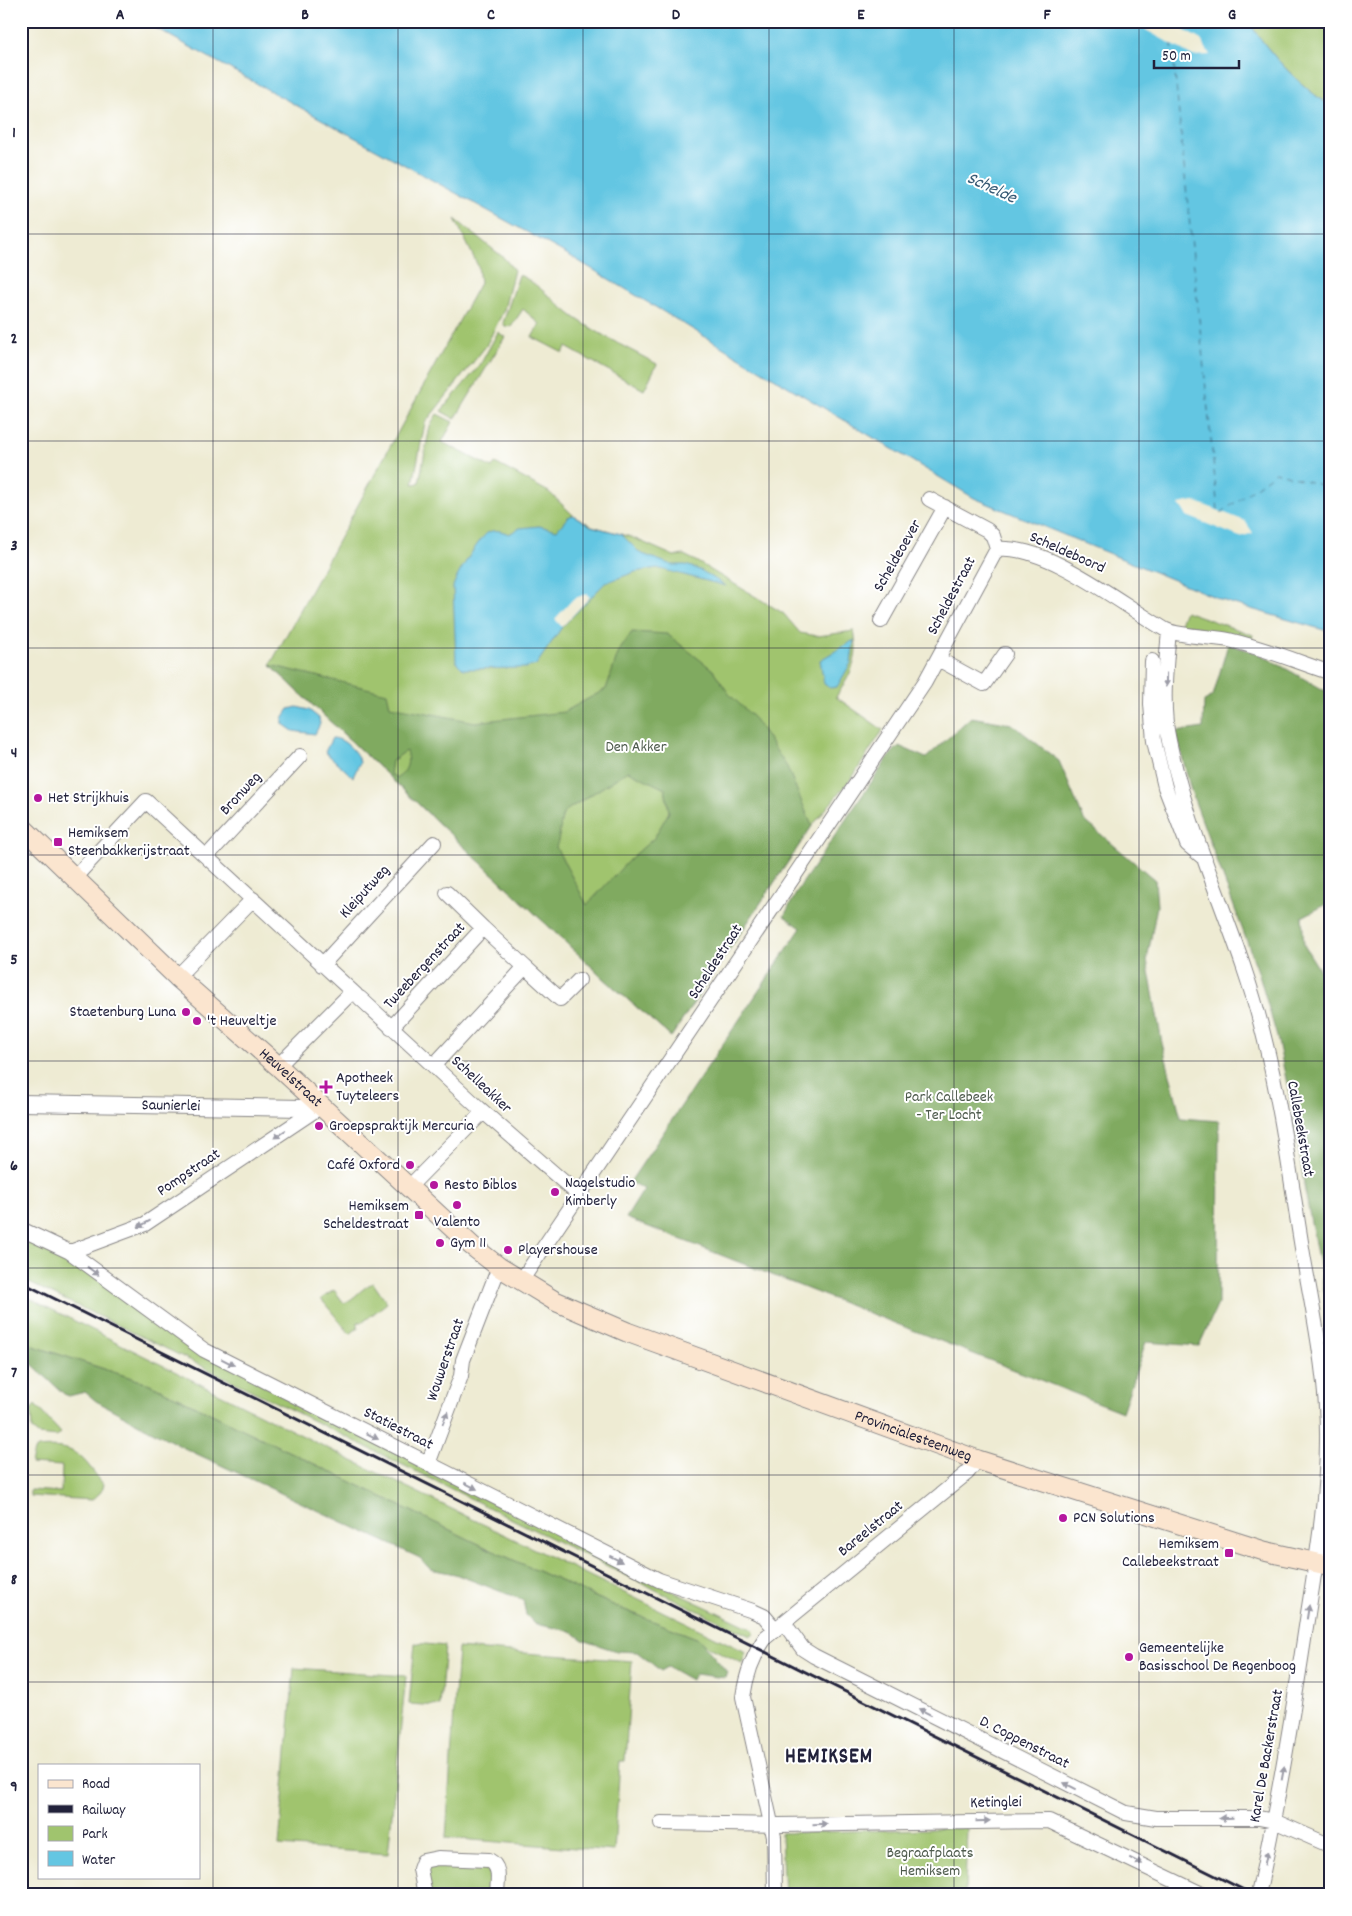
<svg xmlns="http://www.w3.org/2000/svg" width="1352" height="1916" font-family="Dekko,sans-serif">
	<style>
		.green { fill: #a0c46e; stroke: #617354 }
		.forest { fill: #80aa61; stroke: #51664e; fill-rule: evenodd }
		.water { fill: #64c6e2; stroke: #43748e }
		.pier { fill: #eeebd3 }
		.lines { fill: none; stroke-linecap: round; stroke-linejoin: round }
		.ferry { stroke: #395b75; stroke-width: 1; stroke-dasharray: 6 5; stroke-linecap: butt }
		.minor-casing { stroke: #888687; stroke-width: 16 }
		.tertiary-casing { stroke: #888687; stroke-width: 18 }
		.secondary-casing { stroke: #888687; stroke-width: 21 }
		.minor { stroke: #fff; stroke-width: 14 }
		.tertiary { stroke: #fff; stroke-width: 16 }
		.secondary { stroke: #fbe5cf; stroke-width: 19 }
		.rail { stroke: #22223b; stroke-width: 3 }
		.oneway { fill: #9c9ca7 }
		.grid { fill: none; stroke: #22223b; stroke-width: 1; stroke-opacity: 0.55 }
		.poi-dot { fill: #b5179e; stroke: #fff; stroke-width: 2 }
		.labels { text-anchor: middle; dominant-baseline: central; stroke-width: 4; stroke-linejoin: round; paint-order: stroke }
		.street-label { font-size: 16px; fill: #22223b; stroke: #fff }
		.park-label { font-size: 16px; fill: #4e5b4d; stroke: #fff }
		.poi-label { font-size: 16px; fill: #22223b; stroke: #fff; text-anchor: start }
		.water-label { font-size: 18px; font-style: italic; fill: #395b75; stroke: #fff }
		.district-label { font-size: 21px; font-weight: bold; letter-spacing: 1px; fill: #22223b; stroke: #fff }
		.neatline { fill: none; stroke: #22223b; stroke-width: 2 }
		.grid-label { font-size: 16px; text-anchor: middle; font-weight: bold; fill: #22223b }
	</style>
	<rect width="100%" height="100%" fill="#fff"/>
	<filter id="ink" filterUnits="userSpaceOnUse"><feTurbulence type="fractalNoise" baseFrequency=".02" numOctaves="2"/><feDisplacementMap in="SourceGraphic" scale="10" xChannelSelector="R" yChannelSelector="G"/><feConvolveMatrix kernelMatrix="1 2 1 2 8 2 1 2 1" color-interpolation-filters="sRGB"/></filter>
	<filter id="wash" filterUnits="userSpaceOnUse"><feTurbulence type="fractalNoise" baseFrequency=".0096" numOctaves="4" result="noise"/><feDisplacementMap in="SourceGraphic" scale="20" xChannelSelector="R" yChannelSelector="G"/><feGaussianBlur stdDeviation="1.12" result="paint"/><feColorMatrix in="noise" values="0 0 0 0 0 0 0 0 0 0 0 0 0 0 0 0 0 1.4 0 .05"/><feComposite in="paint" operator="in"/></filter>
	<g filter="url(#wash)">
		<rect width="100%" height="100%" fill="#eeebd3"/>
		<path class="green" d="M 1248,21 L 1331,21 L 1331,107 C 1297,83 1271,56 1248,21 Z
			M 455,219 L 504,258 L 514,270 L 504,310 L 486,346 L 425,423 L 413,484 L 419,483 L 430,426 L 437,414 L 453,422 L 442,442 L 492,468 L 495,463 L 549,492 L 573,515 L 592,526 L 631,537 L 674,556 L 684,555 L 694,560 L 783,613 L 800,633 L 818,636 L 854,631 C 860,659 851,674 836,697 L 883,730 L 854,775 L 812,826 L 671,1037 L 610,984 L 270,665 L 480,283 L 478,266 Z
			M 519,275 C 534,280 559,306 574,317 C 600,335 629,349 657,364 L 644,390 L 566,347 L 563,353 L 532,337 L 540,324 L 523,309 L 511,327 L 505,326 L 503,323 Z
			M 498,332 L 505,337 L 455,419 L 441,411 L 480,365 Z
			M 1185,611 L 1253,635 L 1252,640 L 1179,625 Z
			M 21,1232 L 65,1256 L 200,1350 L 655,1583 L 751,1628 L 755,1632 L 750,1636 C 507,1518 266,1395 21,1279 Z
			M 373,1283 L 387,1303 L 363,1322 L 358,1322 L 358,1328 L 350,1334 L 321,1299 L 334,1290 L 344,1303 C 355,1299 362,1287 373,1283 Z
			M 21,1294 L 351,1460 L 746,1652 L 742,1663 L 707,1646 L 699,1639 L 622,1609 L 489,1549 L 150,1384 L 21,1342 Z
			M 35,1405 L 61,1433 L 57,1437 L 38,1435 L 32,1430 L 31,1410 Z
			M 38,1448 C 77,1444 81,1456 103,1484 L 101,1492 L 92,1500 L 30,1496 L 30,1490 L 61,1492 L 62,1466 L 31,1464 L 34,1451 Z
			M 415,1643 L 445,1646 L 440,1706 L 409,1704 Z
			M 458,1648 L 632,1661 L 625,1761 L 620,1761 L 614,1851 L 446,1838 Z
			M 294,1668 L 406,1676 L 388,1854 L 279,1846 Z
			M 967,1828 L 965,1895 L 784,1895 L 781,1833 Z
			M 489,1860 L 497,1895 L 425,1895 L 423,1861 Z"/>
		<path class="forest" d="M 632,632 L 667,634 L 713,670 L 729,694 L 755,719 L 787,767 L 812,826 L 671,1037 L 610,984 L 270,665 L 387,693 L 390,706 L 475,722 L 564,712 L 606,689 L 619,651 ZM 406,751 C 410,762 407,772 397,778 L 390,774 L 392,761 ZM 628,771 L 665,789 L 669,812 L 654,838 L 630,859 L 587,905 L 556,847 C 561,835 559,824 564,812 Z
			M 1228,644 L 1260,654 L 1331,694 L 1331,902 L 1302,917 L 1304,945 L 1330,987 L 1331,992 L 1331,1327 L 1305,1191 L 1294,1117 L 1277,1037 L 1259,974 L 1191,791 L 1176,732 L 1203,728 L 1204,701 L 1213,696 Z
			M 971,717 L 1012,724 L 1059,761 L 1084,820 L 1155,880 L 1157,906 L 1147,960 L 1162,1043 L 1181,1118 L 1219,1121 L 1218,1304 L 1199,1346 L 1146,1342 L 1122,1412 L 626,1218 L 644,1189 L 630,1182 L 801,928 L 784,916 L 799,888 L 890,755 L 899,746 L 926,758 Z
			M 21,1342 L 150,1384 L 489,1549 L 622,1609 L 699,1639 L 727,1672 L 725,1678 L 696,1674 L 691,1680 L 668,1667 L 661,1671 L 637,1652 L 616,1651 L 583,1640 L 571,1631 L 535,1624 L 526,1615 L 523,1600 L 455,1574 L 430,1569 L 420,1558 L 184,1448 L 96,1401 L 85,1392 L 69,1396 L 64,1394 L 21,1354 Z"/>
		<path class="water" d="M 143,21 L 1248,21 C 1271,56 1297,83 1331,107 L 1331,632 L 1227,602 L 974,498 L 572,257 Z
			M 573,515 L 591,526 L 621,534 L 640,553 L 672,565 L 686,565 L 702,571 L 726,586 L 657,568 L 635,572 L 605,583 L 562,627 L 536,665 L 525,668 L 463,669 L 456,662 L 453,587 C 455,577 478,541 486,534 C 493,528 502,531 509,534 L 520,528 L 539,526 L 557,530 L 568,517 Z
			M 854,640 L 851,663 L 837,687 L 830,688 L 824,684 L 820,660 Z
			M 297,707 L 309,710 L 319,718 L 320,724 L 315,734 L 293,731 L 283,724 L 283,718 L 289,709 Z
			M 332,738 C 344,738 356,751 360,762 L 353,777 L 325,752 Z"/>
		<path class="pier" d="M 1142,21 L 1168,21 L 1201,40 L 1210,55 L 1193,56 L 1146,30 Z
			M 1194,501 L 1245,521 L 1253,533 L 1240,537 L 1187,516 L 1179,504 Z
			M 586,594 L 590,597 L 562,627 L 555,619 L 573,599 Z"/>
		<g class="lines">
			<path class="ferry" d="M 1172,44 L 1218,511
				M 1221,513 L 1276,472 L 1331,488"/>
		</g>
	</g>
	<g filter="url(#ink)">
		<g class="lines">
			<defs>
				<path id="minor" d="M 929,499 L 987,530 L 993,536 L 997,549
					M 997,549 C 1048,544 1122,605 1166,630 C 1178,636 1214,637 1229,640 C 1264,648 1298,662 1331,673
					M 881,621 L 945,507
					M 1169,631 C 1166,666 1161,706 1169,741 C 1190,843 1240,936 1264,1037 C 1282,1108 1291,1182 1303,1254 C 1313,1312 1328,1381 1327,1440 C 1327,1500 1316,1561 1307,1620 C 1293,1713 1278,1804 1258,1895
					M 938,659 L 984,684 L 1005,654
					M 1152,661 L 1151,704 L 1154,741 L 1165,787 L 1187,844 L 1205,859
					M 207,856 L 300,756
					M 75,877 L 146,801 L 356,995
					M 447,893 L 483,928
					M 322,965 L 434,843
					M 525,967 L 560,999 L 579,980
					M 177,977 L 253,899
					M 360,998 L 479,1108 L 580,1196
					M 391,1028 L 483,928 L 525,967 L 434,1065
					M 278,1066 L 351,993
					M 408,1188 L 483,1112
					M 21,1229 L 70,1252 L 204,1350 L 659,1580 L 753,1611 L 764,1616 L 775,1629
					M 70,1252 L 145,1224 L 320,1107
					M 521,1281 L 925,682 L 997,549
					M 428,1464 L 461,1376 L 463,1360 L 499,1267
					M 784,1623 L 803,1649 L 814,1656 L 1126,1813 L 1156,1818 L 1259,1818 L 1274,1821 L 1331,1846
					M 661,1823 L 779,1825 L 1049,1821 L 1204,1895
					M 425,1895 L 420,1869 L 423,1861 L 438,1858 L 489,1860 C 502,1867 497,1882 497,1895
					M 775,1895 L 774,1837 L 743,1697 C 746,1675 753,1655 766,1637 L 967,1473 L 978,1460"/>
				<g id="tertiary">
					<path id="s1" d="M 21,1103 L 302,1108 L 320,1107"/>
				</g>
				<g id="secondary">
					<path id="s2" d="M 21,826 L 177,977 L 278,1066 L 472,1246 L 499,1267 L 555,1301 L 627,1332 L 978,1460 L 1264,1551 L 1331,1566"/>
				</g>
			</defs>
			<use href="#minor" class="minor-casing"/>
			<use href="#tertiary" class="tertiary-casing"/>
			<use href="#secondary" class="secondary-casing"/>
			<use href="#minor" class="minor"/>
			<use href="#tertiary" class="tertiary"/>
			<use href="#secondary" class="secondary"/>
			<path class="rail" d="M 21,1282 L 1254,1895"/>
		</g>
		<defs><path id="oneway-solid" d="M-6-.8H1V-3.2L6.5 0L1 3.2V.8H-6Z" transform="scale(1.25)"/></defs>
		<g class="oneway">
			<use href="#oneway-solid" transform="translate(1166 680) rotate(91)"/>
			<use href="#oneway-solid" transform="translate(280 1134) rotate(146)"/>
			<use href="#oneway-solid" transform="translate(144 1224) rotate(151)"/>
			<use href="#oneway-solid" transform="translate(93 1271) rotate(36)"/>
			<use href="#oneway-solid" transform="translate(228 1362) rotate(27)"/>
			<use href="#oneway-solid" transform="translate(445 1418) rotate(-69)"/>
			<use href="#oneway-solid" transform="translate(372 1436) rotate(27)"/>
			<use href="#oneway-solid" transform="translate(471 1486) rotate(27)"/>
			<use href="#oneway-solid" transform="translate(616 1559) rotate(27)"/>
			<use href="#oneway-solid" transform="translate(1308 1612) rotate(-81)"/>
			<use href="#oneway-solid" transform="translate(925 1712) rotate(-153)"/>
			<use href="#oneway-solid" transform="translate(1283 1773) rotate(-80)"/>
			<use href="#oneway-solid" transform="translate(1070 1786) rotate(-153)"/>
			<use href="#oneway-solid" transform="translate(1226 1818) rotate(179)"/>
			<use href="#oneway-solid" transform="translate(983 1821) rotate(-1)"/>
			<use href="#oneway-solid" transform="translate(820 1824) rotate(-1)"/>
			<use href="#oneway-solid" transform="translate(1266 1858) rotate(-78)"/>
			<use href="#oneway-solid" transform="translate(1136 1861) rotate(26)"/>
		</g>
	</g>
	<path class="grid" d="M 213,21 L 213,1895M 398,21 L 398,1895M 583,21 L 583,1895M 769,21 L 769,1895M 954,21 L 954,1895M 1139,21 L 1139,1895M 21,234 L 1331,234M 21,441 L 1331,441M 21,648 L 1331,648M 21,855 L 1331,855M 21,1061 L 1331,1061M 21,1268 L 1331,1268M 21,1475 L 1331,1475M 21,1682 L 1331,1682"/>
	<g class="poi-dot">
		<circle cx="38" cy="798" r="5"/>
		<rect x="53" y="837" width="10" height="10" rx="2.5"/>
		<circle cx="186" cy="1012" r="5"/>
		<circle cx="197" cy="1021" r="5"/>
		<path d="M323.5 1079.5h5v5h5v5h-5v5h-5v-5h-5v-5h5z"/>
		<circle cx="319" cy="1126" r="5"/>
		<circle cx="410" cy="1165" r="5"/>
		<circle cx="434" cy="1185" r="5"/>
		<circle cx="555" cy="1192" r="5"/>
		<circle cx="457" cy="1205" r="5"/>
		<rect x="414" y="1210" width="10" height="10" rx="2.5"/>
		<circle cx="440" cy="1243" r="5"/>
		<circle cx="508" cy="1250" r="5"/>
		<circle cx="1063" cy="1518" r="5"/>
		<rect x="1224" y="1548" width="10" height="10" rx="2.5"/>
		<circle cx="1129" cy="1657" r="5"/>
	</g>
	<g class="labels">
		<g class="street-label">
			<text transform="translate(1067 553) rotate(24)">Scheldeboord</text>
			<text transform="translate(898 556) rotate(-60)">Scheldeoever</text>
			<text transform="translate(952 596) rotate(-62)">Scheldestraat</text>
			<text transform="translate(241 794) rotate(-47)">Bronweg</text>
			<text transform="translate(365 892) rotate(-48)">Kleiputweg</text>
			<text transform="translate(716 962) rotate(-57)">Scheldestraat</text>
			<text transform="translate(425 966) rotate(-47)">Tweebergenstraat</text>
			<text stroke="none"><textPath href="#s2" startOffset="369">Heuvelstraat</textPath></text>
			<text transform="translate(481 1085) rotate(43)">Schelleakker</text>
			<text stroke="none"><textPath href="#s1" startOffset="150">Saunierlei</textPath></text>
			<text transform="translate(1300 1129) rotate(80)">Callebeekstraat</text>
			<text transform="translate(189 1173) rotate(-34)">Pompstraat</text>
			<text transform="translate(446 1360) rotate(-71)">Wouwerstraat</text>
			<text transform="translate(398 1429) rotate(27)">Statiestraat</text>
			<text stroke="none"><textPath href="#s2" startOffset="1099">Provincialesteenweg</textPath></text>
			<text transform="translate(871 1529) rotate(-39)">Bareelstraat</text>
			<text transform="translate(1024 1743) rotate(27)">D. Coppenstraat</text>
			<text transform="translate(1267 1756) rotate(-80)">Karel De Backerstraat</text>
			<text transform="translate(996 1803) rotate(-1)">Ketinglei</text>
		</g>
		<g class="park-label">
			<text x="636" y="747">Den Akker</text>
			<text x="949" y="1097">Park Callebeek<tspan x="949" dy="18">- Ter Locht</tspan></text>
			<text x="930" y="1853">Begraafplaats<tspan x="930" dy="18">Hemiksem</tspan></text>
		</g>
		<g class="poi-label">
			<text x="48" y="798">Het Strijkhuis</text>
			<text x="68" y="833">Hemiksem<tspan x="68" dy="18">Steenbakkerijstraat</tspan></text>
			<text x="176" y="1012" text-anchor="end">Staetenburg Luna</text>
			<text x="207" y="1021">'t Heuveltje</text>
			<text x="336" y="1078">Apotheek<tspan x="336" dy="18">Tuyteleers</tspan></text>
			<text x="329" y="1126">Groepspraktijk Mercuria</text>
			<text x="400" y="1165" text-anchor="end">Café Oxford</text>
			<text x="565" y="1183">Nagelstudio<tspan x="565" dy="18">Kimberly</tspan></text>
			<text x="444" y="1185">Resto Biblos</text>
			<text x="409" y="1206" text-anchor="end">Hemiksem<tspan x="409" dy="18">Scheldestraat</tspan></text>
			<text x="457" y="1222" text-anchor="middle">Valento</text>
			<text x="450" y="1243">Gym 11</text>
			<text x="518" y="1250">Playershouse</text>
			<text x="1073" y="1518">PCN Solutions</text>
			<text x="1219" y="1544" text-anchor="end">Hemiksem<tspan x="1219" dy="18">Callebeekstraat</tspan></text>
			<text x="1139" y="1648">Gemeentelijke<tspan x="1139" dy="18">Basisschool De Regenboog</tspan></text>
		</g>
		<g class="water-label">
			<text transform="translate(991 189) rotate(25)">Schelde</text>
		</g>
		<g class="district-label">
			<text x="829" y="1758">HEMIKSEM</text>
		</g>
	</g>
	<rect width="1352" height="1916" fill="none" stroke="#fff" stroke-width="55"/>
	<rect x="38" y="1764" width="162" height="115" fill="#ffffff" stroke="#a7a7b1"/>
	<rect x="48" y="1780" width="25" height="8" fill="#fbe5cf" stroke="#a7a7b1"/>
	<text x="82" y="1788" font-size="15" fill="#22223b">Road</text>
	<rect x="48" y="1805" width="25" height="8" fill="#22223b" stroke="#a7a7b1"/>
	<text x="82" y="1814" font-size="15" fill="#22223b">Railway</text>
	<rect x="48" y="1826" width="25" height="15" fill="#a0c46e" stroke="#a7a7b1"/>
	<text x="82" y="1838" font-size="15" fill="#22223b">Park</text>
	<rect x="48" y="1851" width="25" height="15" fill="#64c6e2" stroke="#a7a7b1"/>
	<text x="82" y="1864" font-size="15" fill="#22223b">Water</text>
	<path d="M1154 60v8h85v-8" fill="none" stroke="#22223b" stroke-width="2.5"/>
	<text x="1162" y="60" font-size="15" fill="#22223b" stroke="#ffffff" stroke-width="4" paint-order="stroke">50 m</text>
	<rect x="28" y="28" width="1296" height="1860" class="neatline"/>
	<g class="grid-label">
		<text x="120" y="19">A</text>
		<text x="305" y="19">B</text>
		<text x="491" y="19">C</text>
		<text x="676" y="19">D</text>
		<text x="861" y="19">E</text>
		<text x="1047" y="19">F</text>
		<text x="1232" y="19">G</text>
		<text x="14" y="137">1</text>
		<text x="14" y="343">2</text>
		<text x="14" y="550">3</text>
		<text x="14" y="757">4</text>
		<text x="14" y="964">5</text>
		<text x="14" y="1170">6</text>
		<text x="14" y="1377">7</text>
		<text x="14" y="1584">8</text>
		<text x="14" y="1791">9</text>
	</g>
</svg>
